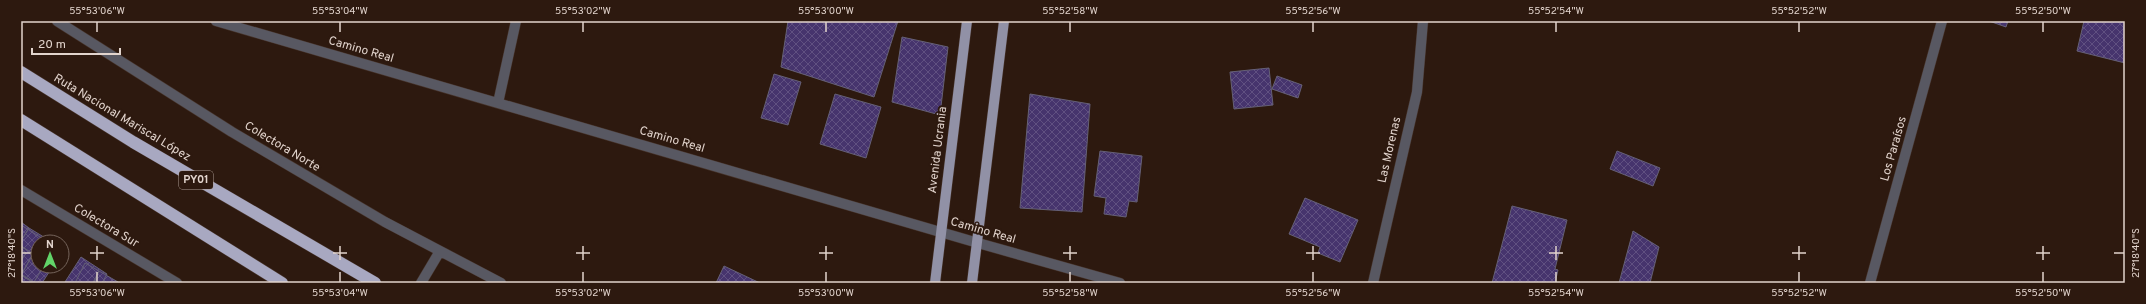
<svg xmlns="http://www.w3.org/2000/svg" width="2146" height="304" font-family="Overpass,sans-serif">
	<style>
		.building { fill: url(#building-cross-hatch); stroke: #656076 }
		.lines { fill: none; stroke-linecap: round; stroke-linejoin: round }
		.minor-casing { stroke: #46332a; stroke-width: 11 }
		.major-casing { stroke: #46332a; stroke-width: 11 }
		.highway-casing { stroke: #46332a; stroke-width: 13 }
		.minor { stroke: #585862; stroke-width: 10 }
		.major { stroke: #9191a6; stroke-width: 10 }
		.highway { stroke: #a8a8c1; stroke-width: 12 }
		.ticks { fill: none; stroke: #e2d4cd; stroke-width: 1.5 }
		.labels { text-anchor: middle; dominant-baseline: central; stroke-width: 4; stroke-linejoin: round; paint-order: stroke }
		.shield { fill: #2d190f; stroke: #ac9c94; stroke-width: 1 }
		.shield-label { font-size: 11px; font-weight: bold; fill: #e2d4cd }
		.street-label { font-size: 12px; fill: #e2d4cd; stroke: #2d190f }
		.neatline { fill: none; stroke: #e2d4cd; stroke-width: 1.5 }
		.ticks-label { font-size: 10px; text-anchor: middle; fill: #e2d4cd }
	</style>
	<defs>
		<pattern id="building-cross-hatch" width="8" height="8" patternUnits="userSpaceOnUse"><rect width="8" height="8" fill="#46346d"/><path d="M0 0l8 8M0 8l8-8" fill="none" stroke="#605081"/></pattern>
	</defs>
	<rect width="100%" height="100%" fill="#2d190f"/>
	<path class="building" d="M 788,21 L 898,21 L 874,97 L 781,67 Z
		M 1989,21 L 2008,21 L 2006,27 Z
		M 2084,21 L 2125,21 L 2125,63 L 2077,51 Z
		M 902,37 L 948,47 L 940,115 L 892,102 Z
		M 1269,68 L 1273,105 L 1234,109 L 1230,72 Z
		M 774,74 L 801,82 L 788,125 L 761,118 Z
		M 1277,76 L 1302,85 L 1298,98 L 1272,89 Z
		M 835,94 L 881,107 L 866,158 L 820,144 Z
		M 1030,94 L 1090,104 L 1082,212 L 1020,208 Z
		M 1100,151 L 1142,156 L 1137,202 L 1129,201 L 1126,217 L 1104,214 L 1106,198 L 1094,196 Z
		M 1617,151 L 1660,168 L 1653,186 L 1610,169 Z
		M 1305,198 L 1358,220 L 1340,262 L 1318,253 L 1320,247 L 1289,234 Z
		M 1512,206 L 1567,220 L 1555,269 L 1558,270 L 1555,283 L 1492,283 Z
		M 21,222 L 29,228 L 21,241 Z
		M 21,225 L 48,242 L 38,242 L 38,266 L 44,266 L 34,282 L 21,274 L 21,261 L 26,253 L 21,249 Z
		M 29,228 L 52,242 L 38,242 L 38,257 L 21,246 L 21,241 Z
		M 1633,231 L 1659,247 L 1650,283 L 1619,283 Z
		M 21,246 L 33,254 L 21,275 Z
		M 33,254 L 38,257 L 38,266 L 53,266 L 42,283 L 34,283 L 21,275 Z
		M 81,257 L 107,274 L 102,283 L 65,282 Z
		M 85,263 L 99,271 L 93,283 L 75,283 Z
		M 724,266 L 760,283 L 716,283 Z
		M 99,271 L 118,282 L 117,283 L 93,283 Z
		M 21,275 L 34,283 L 21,283 Z"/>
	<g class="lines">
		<defs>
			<path id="minor" d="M 57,21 L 232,132 L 385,222 L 501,283
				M 216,21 L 978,243 L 1120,283
				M 498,103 L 516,21
				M 21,190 L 177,283
				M 421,283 L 440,251
				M 1373,283 L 1417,92 L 1423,21
				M 1870,283 L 1942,21"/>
			<path id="major" d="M 935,283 L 967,21
				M 972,283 L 1004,21"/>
			<path id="highway" d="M 21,72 L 133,142 L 375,283
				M 21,120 L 282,283"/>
		</defs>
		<use href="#minor" class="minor-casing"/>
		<use href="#major" class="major-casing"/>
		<use href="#highway" class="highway-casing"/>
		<use href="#minor" class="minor"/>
		<use href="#major" class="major"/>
		<use href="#highway" class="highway"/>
	</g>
	<path class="ticks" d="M 97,22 L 97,32M 340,22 L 340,32M 583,22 L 583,32M 826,22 L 826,32M 1070,22 L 1070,32M 1313,22 L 1313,32M 1556,22 L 1556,32M 1799,22 L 1799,32M 2043,22 L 2043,32M 97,246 L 97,260M 340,246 L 340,260M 583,246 L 583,260M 826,246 L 826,260M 1070,246 L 1070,260M 1313,246 L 1313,260M 1556,246 L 1556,260M 1799,246 L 1799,260M 2043,246 L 2043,260M 22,253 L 32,253M 90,253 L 104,253M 333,253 L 347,253M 576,253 L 590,253M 819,253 L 833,253M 1063,253 L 1077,253M 1306,253 L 1320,253M 1549,253 L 1563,253M 1792,253 L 1806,253M 2036,253 L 2050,253M 2114,253 L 2124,253M 97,272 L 97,282M 340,272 L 340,282M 583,272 L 583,282M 826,272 L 826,282M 1070,272 L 1070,282M 1313,272 L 1313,282M 1556,272 L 1556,282M 1799,272 L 1799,282M 2043,272 L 2043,282"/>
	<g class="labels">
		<rect class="shield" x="179" y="171" width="34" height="18" rx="3"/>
		<g class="shield-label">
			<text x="196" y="180">PY01</text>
		</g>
		<g class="street-label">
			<text transform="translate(361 50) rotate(16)">Camino Real</text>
			<text transform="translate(122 118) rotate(31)">Ruta Nacional Mariscal López</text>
			<text transform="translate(672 140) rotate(16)">Camino Real</text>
			<text transform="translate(282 147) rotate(31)">Colectora Norte</text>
			<text transform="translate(1894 149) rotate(-74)">Los Paraísos</text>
			<text transform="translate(938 150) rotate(-83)">Avenida Ucrania</text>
			<text transform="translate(1390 150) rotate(-77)">Las Morenas</text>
			<text transform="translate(106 226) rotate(31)">Colectora Sur</text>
			<text transform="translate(983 231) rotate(16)">Camino Real</text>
		</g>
	</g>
	<rect width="2146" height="304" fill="none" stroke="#2d190f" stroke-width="44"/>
	<g transform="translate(50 254)"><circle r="19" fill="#2d190f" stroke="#75645b"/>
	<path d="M0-3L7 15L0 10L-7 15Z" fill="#62d469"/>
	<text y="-6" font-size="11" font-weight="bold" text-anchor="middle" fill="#e2d4cd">N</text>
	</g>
	<path d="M32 48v6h88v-6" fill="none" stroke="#e2d4cd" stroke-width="2"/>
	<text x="38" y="48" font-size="12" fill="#e2d4cd" stroke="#2d190f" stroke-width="3" paint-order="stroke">20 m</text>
	<rect x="22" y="22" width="2102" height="260" class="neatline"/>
	<g class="ticks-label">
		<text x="97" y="14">55°53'06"W</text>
		<text x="340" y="14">55°53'04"W</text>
		<text x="583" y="14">55°53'02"W</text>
		<text x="826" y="14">55°53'00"W</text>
		<text x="1070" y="14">55°52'58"W</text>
		<text x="1313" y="14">55°52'56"W</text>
		<text x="1556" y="14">55°52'54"W</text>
		<text x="1799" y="14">55°52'52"W</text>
		<text x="2043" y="14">55°52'50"W</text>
		<text transform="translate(11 253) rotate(-90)" y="4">27°18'40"S</text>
		<text transform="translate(2135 253) rotate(-90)" y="4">27°18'40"S</text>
		<text x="97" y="296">55°53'06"W</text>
		<text x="340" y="296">55°53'04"W</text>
		<text x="583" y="296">55°53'02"W</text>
		<text x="826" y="296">55°53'00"W</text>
		<text x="1070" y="296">55°52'58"W</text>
		<text x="1313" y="296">55°52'56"W</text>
		<text x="1556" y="296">55°52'54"W</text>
		<text x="1799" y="296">55°52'52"W</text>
		<text x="2043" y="296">55°52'50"W</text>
	</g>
</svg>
